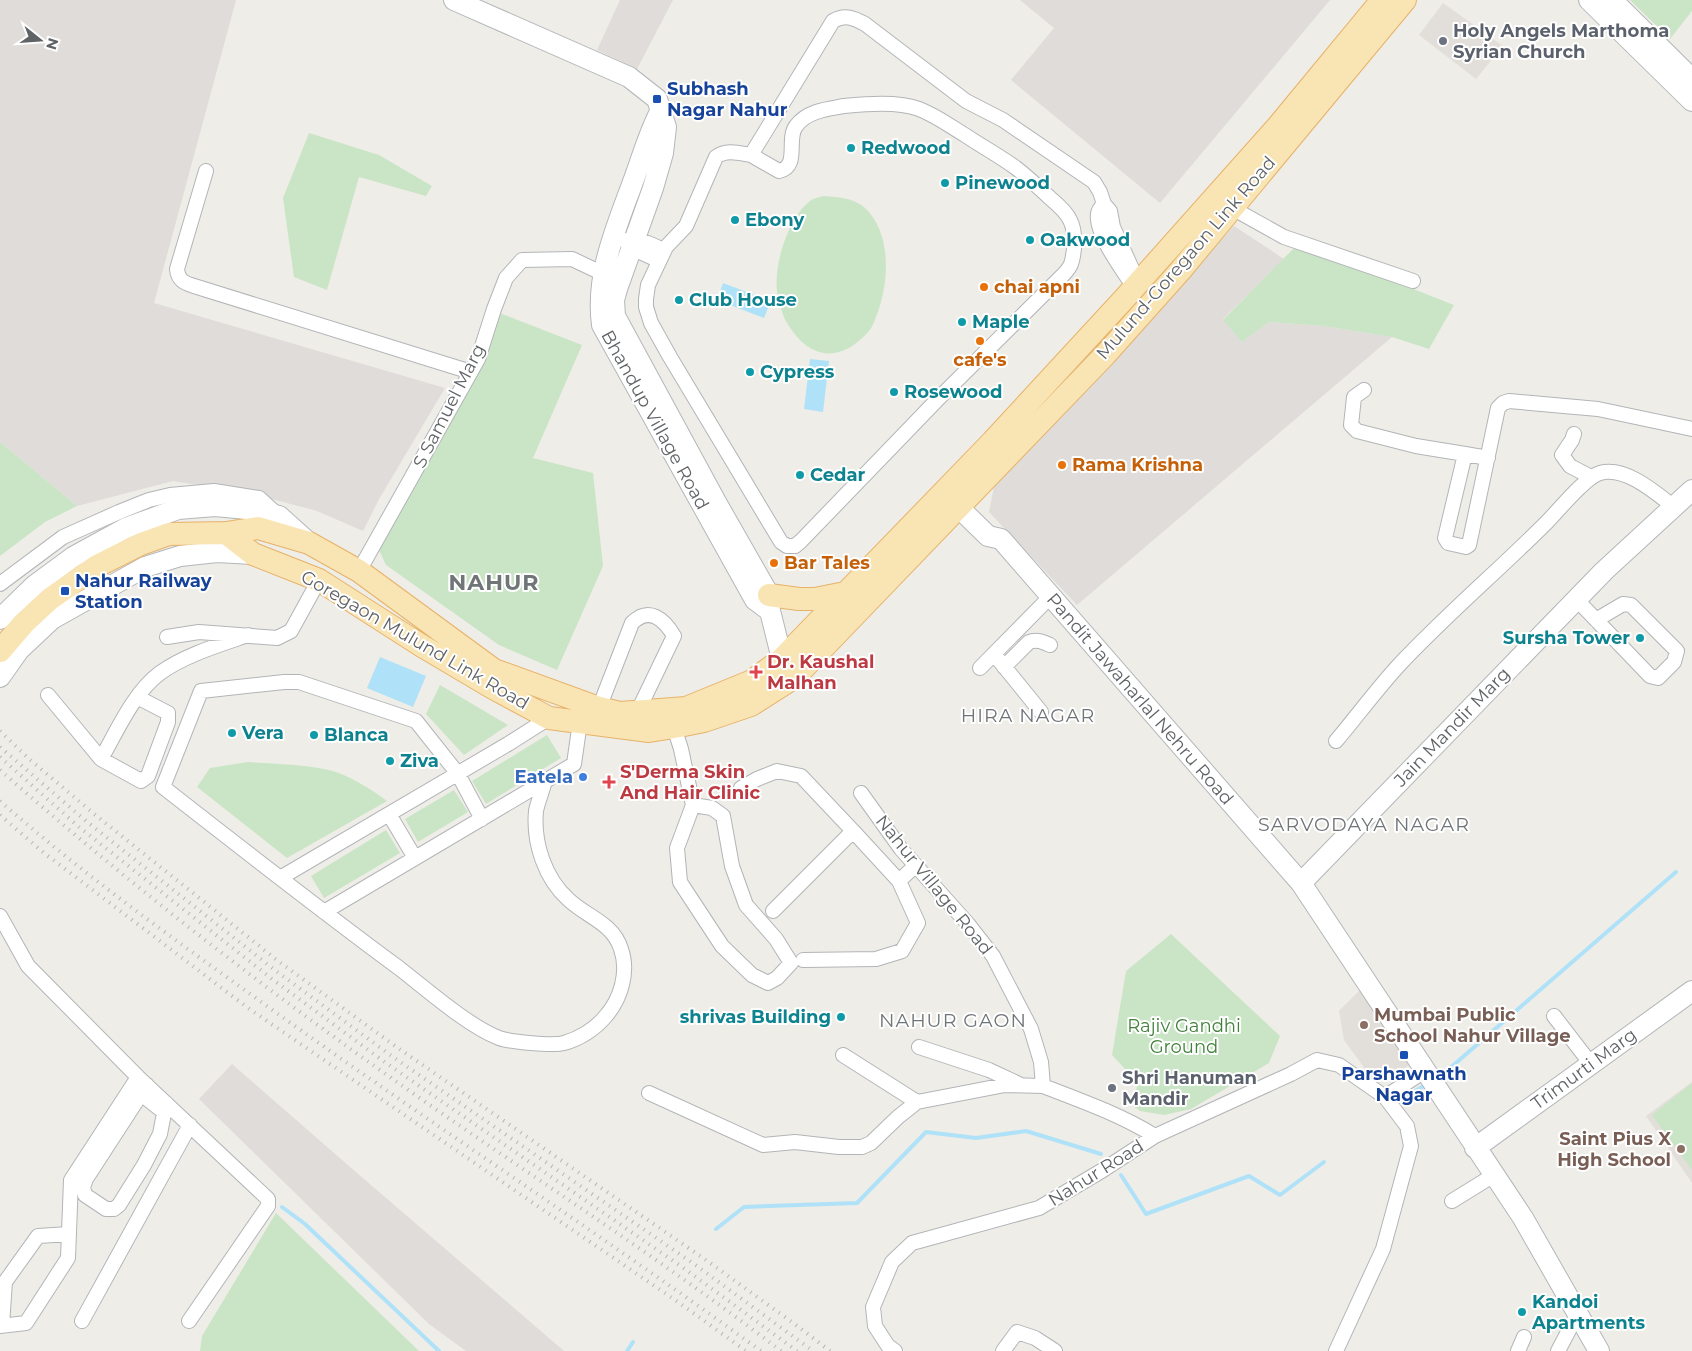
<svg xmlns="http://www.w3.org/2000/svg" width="1692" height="1351" font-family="Montserrat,sans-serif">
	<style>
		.industrial { fill: #dfdcd9 }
		.education { fill: #e2ded9 }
		.green { fill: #cae5c6 }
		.water { fill: #afe2f8 }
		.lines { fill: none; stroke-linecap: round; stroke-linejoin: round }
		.stream { stroke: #afe2f8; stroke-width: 4 }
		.street-casing { stroke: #b2b5b8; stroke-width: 16 }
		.secondary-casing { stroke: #b3b7ba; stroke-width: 22 }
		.primary-casing { stroke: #e7b269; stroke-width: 24 }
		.street { stroke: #fff; stroke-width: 14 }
		.secondary { stroke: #fff; stroke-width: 20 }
		.primary { stroke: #f9e4b3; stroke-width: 22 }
		.rail { stroke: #b5b6b6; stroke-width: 4; stroke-dasharray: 1 6; stroke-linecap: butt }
		.worship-dot { fill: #6b7280; stroke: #fff; stroke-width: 2 }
		.transit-dot { fill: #1a4fb4; stroke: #fff; stroke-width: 2 }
		.culture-dot { fill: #0f9aa8; stroke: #fff; stroke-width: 2 }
		.food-dot { fill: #e8710a; stroke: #fff; stroke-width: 2 }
		.health-dot { fill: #e0444e; stroke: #fff; stroke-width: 2 }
		.shop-dot { fill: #3f7fe0; stroke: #fff; stroke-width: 2 }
		.education-dot { fill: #8d6e63; stroke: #fff; stroke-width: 2 }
		.labels { text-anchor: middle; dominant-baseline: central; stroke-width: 4; stroke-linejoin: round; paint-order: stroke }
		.worship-label { font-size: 18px; font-weight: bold; fill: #5b616d; stroke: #fff; text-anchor: start }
		.transit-label { font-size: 18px; font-weight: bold; fill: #164399; stroke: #fff; text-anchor: start }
		.culture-label { font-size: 18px; font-weight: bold; fill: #0d838f; stroke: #fff; text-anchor: start }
		.street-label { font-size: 18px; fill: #5f6366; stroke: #fff }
		.food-label { font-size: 18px; font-weight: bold; fill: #c56008; stroke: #fff; text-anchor: start }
		.health-label { font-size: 18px; font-weight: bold; fill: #be3a42; stroke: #fff; text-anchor: start }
		.shop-label { font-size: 18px; font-weight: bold; fill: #366cbe; stroke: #fff; text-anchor: end }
		.education-label { font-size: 18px; font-weight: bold; fill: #785e54; stroke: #fff; text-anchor: start }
		.park-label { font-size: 18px; fill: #42803c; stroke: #fff }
		.neighbourhood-label { font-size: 19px; letter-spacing: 1px; fill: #707578; stroke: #fff }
		.district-label { font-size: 22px; font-weight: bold; letter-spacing: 1px; fill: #707578; stroke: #fff }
	</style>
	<rect width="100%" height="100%" fill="#efede7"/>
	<path class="industrial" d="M 0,0 L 236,0 L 154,303 L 445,388 L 378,501 L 363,531 L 317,511 L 257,495 L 173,481 L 77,506 L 0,442 Z
		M 620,0 L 673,0 L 637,69 L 597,50 Z
		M 1020,0 L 1330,0 L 1160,203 L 1011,80 L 1054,28 Z
		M 1234,226 L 1284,259 L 1223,319 L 1242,342 L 1269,322 L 1323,326 L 1392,337 L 1077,605 L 989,512 L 994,487 Z
		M 232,1064 L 357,1173 L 564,1351 L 466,1351 L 429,1324 L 199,1099 Z"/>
	<path class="education" d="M 1443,3 L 1503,46 L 1476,79 L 1419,35 Z
		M 1362,988 L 1413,1063 L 1376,1084 L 1344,1040 L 1339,1011 Z
		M 1692,1082 L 1692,1183 L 1646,1116 Z"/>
	<path class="green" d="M 1630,0 L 1692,0 L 1692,11 L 1670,39 Z
		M 309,133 L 379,155 L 432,186 L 426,196 L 359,177 L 327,290 L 294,277 L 283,198 Z
		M 824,196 C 838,197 853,198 864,207 C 893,233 889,285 876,317 C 874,322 872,328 869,331 C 840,364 809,360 787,323 C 783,317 781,308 779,301 C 770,274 787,218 810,201 C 814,198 820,197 824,196 Z
		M 1301,245 L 1454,305 L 1429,349 L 1392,337 L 1323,326 L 1269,322 L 1242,342 L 1223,320 L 1292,250 Z
		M 497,312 L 582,345 L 533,458 L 593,473 L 603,566 L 557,670 L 499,645 L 386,565 L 379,550 Z
		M 0,442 L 77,506 L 45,522 L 0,556 Z
		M 440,685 L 508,725 L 464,755 L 426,714 Z
		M 547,735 L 561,758 L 486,804 L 472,781 Z
		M 248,762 C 275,764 303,764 329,770 C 349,775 371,789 387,801 L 287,858 L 197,787 L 210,768 Z
		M 454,790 L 468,812 L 418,842 L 405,819 Z
		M 386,830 L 400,853 L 324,898 L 311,876 Z
		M 1171,934 L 1280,1036 L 1269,1063 L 1191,1109 L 1164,1115 L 1140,1111 L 1132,1105 L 1138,1083 L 1112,1055 L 1126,971 Z
		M 1692,1083 L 1692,1170 L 1652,1115 Z
		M 276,1213 L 419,1351 L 200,1351 L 202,1336 Z"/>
	<path class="water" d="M 723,283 L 771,301 L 764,318 L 717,300 Z
		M 810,359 L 829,361 L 823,412 L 804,409 Z
		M 380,657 L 426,676 L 413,707 L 367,688 Z"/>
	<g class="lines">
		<path class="stream" d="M 1449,1069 L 1676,872
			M 1395,1103 L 1427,1084
			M 1121,1175 L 1146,1214 L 1249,1176 L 1280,1195 L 1324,1162
			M 282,1207 L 305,1224 L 439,1351
			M 716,1229 L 744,1207 L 857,1203 L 926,1132 L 976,1138 L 1026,1131 L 1101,1154
			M 627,1351 L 633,1342"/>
		<defs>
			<path id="street" d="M 751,155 L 779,171 C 800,167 786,139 796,126 C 807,111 827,109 844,106 C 865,104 898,101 919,109 C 935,115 950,126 965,135 C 981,146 1000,156 1016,168 C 1028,177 1039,188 1050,198 C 1057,204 1066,211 1070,220 C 1076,231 1075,252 1071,264 C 1069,269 1065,273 1062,276 L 937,400 L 801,541 L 795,546 L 787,546 L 781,542 L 670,357 L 651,323 L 646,307 L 646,299 L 648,285 L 666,247 L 686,226 L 716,157 C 726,149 739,153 751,155 L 833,21 C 845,14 854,18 865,24 L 966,101 L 1003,120 L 1094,182 L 1100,192 L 1104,204 L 1110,211 L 1113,227 L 1138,282
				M 206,171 L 177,269 C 178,280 184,283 194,286 L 471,372
				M 1104,204 C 1102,206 1098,211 1098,214 C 1095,233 1123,271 1134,287
				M 1232,208 L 1284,237 L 1413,281
				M 614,236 L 633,244 L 642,253 L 653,258
				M 633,244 L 648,243 L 657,247
				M 1364,390 L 1354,397 L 1351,425 L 1357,431 L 1416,446 L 1465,454
				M 1574,434 L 1572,440 L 1562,455 L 1570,466 L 1591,477
				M 1488,458 L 1465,454 L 1445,538 L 1448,543 L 1466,547 L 1469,545 L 1498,408 L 1503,403 L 1509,401 L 1598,409 L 1692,429
				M 359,571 L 478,359 L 494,309 L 506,278 L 522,260 L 572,259 L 610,277
				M 0,584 L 63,537 L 119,512 L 149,500 L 170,495 L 214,491 L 259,498 L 279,516
				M 1576,599 L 1650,676 L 1658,678 L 1674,662 L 1677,651 L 1631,605 L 1623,604 L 1596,620
				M 167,637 L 199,632 L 277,638 L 291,631 L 319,580
				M 994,654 L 1041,712
				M 1004,667 L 1029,642 C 1037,639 1043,642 1050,645
				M 980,668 L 1051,596
				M 48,695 L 101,759
				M 137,697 L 168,713 L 168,722 L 148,776 L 141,781 L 101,759 C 117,731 134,692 160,673 C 185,655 219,645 248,635
				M 599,708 L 632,623 C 649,606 664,619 674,636 L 637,713
				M 674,727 L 681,749 L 693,805 L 712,808 L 723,816 L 732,866 L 746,905 L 776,939 L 791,963 L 777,978 L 768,983 L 752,975 L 722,946 L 680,882 L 677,848 L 693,805
				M 1336,741 C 1357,716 1377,689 1399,665 C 1446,615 1499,570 1547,522 C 1559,510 1585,477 1600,473 C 1625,466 1655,492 1674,507
				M 741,788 L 757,779 L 777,771 L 801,776 L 853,831
				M 861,793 L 901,849 L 968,924 L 993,956 L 1031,1029 L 1041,1062 L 1043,1086 C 1082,1101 1119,1114 1155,1136
				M 389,814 L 415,858
				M 482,819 L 458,774 L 416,721 L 299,682 L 284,682 L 201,691 L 163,787 C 241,848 319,909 399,968 C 426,989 468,1026 499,1038 C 510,1042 553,1046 564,1043 C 579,1039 595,1029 605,1017 C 621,999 629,972 621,949 C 613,923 587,917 569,900 C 545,879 533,843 536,811 C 538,801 543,790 545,780
				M 280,878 L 508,744 L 549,718
				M 773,911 L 853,831 L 899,881
				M 324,912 L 574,764 L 580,722
				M 0,916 L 28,966 L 138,1077 L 268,1199 L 268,1206 L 189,1321
				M 803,960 L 876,959 L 902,951 L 918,923 L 899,881 L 916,865
				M 1554,1016 L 1591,1064
				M 919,1047 L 989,1070 L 1019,1084
				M 843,1055 L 917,1102
				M 147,1085 L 86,1179 L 83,1187 L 85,1195 L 106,1209 L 114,1209 L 119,1205 L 144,1165 L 160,1134 L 166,1103
				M 649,1093 L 763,1145 L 795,1142 L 839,1147 L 862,1147 L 871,1143 L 898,1117 L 917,1102 L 1005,1085 L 1043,1086
				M 141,1094 L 165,1113
				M 1385,1097 L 1426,1070
				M 1452,1201 L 1494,1175
				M 82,1321 L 190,1125
				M 2,1325 L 5,1282 L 38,1236 L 69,1234
				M 0,1326 L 26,1323 L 68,1258 L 71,1180 L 138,1077
				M 895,1351 L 888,1346 L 875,1326 L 873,1307 L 892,1262 L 912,1243 L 1039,1208 L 1103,1170 L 1155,1136 L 1291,1074 L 1317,1060 L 1339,1065 L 1385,1097 L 1407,1126 L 1411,1146 L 1383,1249 L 1336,1351
				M 1003,1351 L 1017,1332 L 1035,1338 L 1055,1351
				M 1518,1351 L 1524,1337
				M 1558,1351 L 1578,1313"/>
			<path id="secondary" d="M 454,0 L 629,77 L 657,99 L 666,127 L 663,153 L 653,188 L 617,289 L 614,300 L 615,316 L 716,502 L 769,595 L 770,611 L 782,659 L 789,669
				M 1589,0 L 1692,101
				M 1612,0 L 1692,79
				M 661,110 C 649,132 643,155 634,179 C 617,226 595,274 602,325 L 755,600 L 770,611
				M 948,497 L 988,536 L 1001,539 L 1301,883 L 1523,1218 L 1599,1351
				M 0,619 L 35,585 L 73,557 L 126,528 L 178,509 L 215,506 L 247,509 L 279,516 L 309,543
				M 0,677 L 19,650 L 52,619 L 145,567 L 180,556 L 217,552 L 253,554
				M 1301,883 L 1604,571 L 1692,490
				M 1475,1148 L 1692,991"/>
			<path id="primary" d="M 226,533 L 253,554 L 319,580 L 422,646 L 493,688 L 549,718 L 649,731 L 674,727 L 704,721 L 751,705 L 795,677 L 1105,355 L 1180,271 L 1405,0
				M 769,595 L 799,599 L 815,599 L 845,593
				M 0,651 L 24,623 L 50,599 L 97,566 L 141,544 L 169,534 L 226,533 L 258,528 L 309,543 L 359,571 L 494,670 L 599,708 L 620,713 L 686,708 L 752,681 L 782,659 L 993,441 L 1124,299 L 1278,126 L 1382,0"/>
		</defs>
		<use href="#street" class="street-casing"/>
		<use href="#secondary" class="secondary-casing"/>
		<use href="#primary" class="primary-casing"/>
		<use href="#street" class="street"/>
		<use href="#secondary" class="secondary"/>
		<use href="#primary" class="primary"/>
		<path class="rail" d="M 0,731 L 28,758 L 93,813 L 278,961 L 398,1048 L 706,1260 L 796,1325 L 830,1351
			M 0,747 L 86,821 L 276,971 L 393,1057 L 694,1264 L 813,1351
			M 0,757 L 79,827 L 272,979 L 386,1063 L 685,1269 L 797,1351
			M 0,770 C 121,877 249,977 380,1070 C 513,1165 652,1252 781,1351
			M 0,801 C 75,867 154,925 235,983 C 408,1109 588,1225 761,1351
			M 0,815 L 44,853 L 248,1008 L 678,1302 L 746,1351"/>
	</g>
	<g class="worship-dot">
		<circle cx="1443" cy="41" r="5"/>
		<circle cx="1112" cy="1088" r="5"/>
	</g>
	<g class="transit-dot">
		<rect x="652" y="94" width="10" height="10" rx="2.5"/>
		<rect x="60" y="586" width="10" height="10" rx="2.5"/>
		<rect x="1399" y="1050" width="10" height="10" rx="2.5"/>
	</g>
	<g class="culture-dot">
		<circle cx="851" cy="148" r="5"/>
		<circle cx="945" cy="183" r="5"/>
		<circle cx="735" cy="220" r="5"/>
		<circle cx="1030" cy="240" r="5"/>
		<circle cx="679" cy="300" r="5"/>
		<circle cx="962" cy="322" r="5"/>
		<circle cx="750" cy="372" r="5"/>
		<circle cx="894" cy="392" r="5"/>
		<circle cx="800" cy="475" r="5"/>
		<circle cx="1640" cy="638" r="5"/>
		<circle cx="232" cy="733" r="5"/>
		<circle cx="314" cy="735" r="5"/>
		<circle cx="390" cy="761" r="5"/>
		<circle cx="841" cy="1017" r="5"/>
		<circle cx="1522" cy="1312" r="5"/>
	</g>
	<g class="food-dot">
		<circle cx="984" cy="287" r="5"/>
		<circle cx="980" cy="341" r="5"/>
		<circle cx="1062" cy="465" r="5"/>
		<circle cx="774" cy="563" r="5"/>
	</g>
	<g class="health-dot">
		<path d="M753.5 664.5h5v5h5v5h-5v5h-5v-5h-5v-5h5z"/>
		<path d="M606.5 774.5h5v5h5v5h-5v5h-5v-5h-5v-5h5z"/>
	</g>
	<circle class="shop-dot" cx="583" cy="777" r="5"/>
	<g class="education-dot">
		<circle cx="1364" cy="1025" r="5"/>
		<circle cx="1681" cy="1149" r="5"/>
	</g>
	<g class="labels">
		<g class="worship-label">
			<text x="1453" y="31">Holy Angels Marthoma<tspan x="1453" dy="21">Syrian Church</tspan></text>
			<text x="1122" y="1078">Shri Hanuman<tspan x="1122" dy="21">Mandir</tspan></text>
		</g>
		<g class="transit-label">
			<text x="667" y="89">Subhash<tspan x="667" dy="21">Nagar Nahur</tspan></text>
			<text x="75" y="581">Nahur Railway<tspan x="75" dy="21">Station</tspan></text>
			<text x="1404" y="1074" text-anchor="middle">Parshawnath<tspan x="1404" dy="21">Nagar</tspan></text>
		</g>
		<g class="culture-label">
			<text x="861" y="148">Redwood</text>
			<text x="955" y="183">Pinewood</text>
			<text x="745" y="220">Ebony</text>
			<text x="1040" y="240">Oakwood</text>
			<text x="689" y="300">Club House</text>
			<text x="972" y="322">Maple</text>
			<text x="760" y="372">Cypress</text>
			<text x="904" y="392">Rosewood</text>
			<text x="810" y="475">Cedar</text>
			<text x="1630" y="638" text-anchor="end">Sursha Tower</text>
			<text x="242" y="733">Vera</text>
			<text x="324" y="735">Blanca</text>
			<text x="400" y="761">Ziva</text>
			<text x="831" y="1017" text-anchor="end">shrivas Building</text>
			<text x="1532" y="1302">Kandoi<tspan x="1532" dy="21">Apartments</tspan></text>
		</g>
		<g class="street-label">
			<text transform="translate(1186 258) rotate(-49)">Mulund-Goregaon Link Road</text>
			<text transform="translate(449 406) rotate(-63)">S Samuel Marg</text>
			<text transform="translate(655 420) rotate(61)">Bhandup Village Road</text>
			<text transform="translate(415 640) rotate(30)">Goregaon Mulund Link Road</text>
			<text transform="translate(1140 699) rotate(49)">Pandit Jawaharlal Nehru Road</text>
			<text transform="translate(1452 727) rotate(-46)">Jain Mandir Marg</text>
			<text transform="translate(934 885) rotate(51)">Nahur Village Road</text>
			<text transform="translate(1584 1069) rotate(-36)">Trimurti Marg</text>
			<text transform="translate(1096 1173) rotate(-32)">Nahur Road</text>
		</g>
		<g class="food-label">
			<text x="994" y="287">chai apni</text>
			<text x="980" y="360" text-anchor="middle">cafe's</text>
			<text x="1072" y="465">Rama Krishna</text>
			<text x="784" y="563">Bar Tales</text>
		</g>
		<g class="health-label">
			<text x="767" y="662">Dr. Kaushal<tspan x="767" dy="21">Malhan</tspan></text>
			<text x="620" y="772">S'Derma Skin<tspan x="620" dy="21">And Hair Clinic</tspan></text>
		</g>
		<g class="shop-label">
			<text x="573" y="777">Eatela</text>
		</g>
		<g class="education-label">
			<text x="1374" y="1015">Mumbai Public<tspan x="1374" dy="21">School Nahur Village</tspan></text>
			<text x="1671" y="1139" text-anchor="end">Saint Pius X<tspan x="1671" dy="21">High School</tspan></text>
		</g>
		<g class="park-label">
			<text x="1184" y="1026">Rajiv Gandhi<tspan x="1184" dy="21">Ground</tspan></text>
		</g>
		<g class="neighbourhood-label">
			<text x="1028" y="715">HIRA NAGAR</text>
			<text x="1364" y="824">SARVODAYA NAGAR</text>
			<text x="953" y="1020">NAHUR GAON</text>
		</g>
		<g class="district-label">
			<text x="494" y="582">NAHUR</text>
		</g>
	</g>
	<g transform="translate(40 40) rotate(107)" stroke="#ffffff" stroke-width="4" paint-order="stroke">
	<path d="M0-4L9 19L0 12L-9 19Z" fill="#5f6366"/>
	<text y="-8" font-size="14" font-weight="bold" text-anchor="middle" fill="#5f6366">N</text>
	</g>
</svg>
